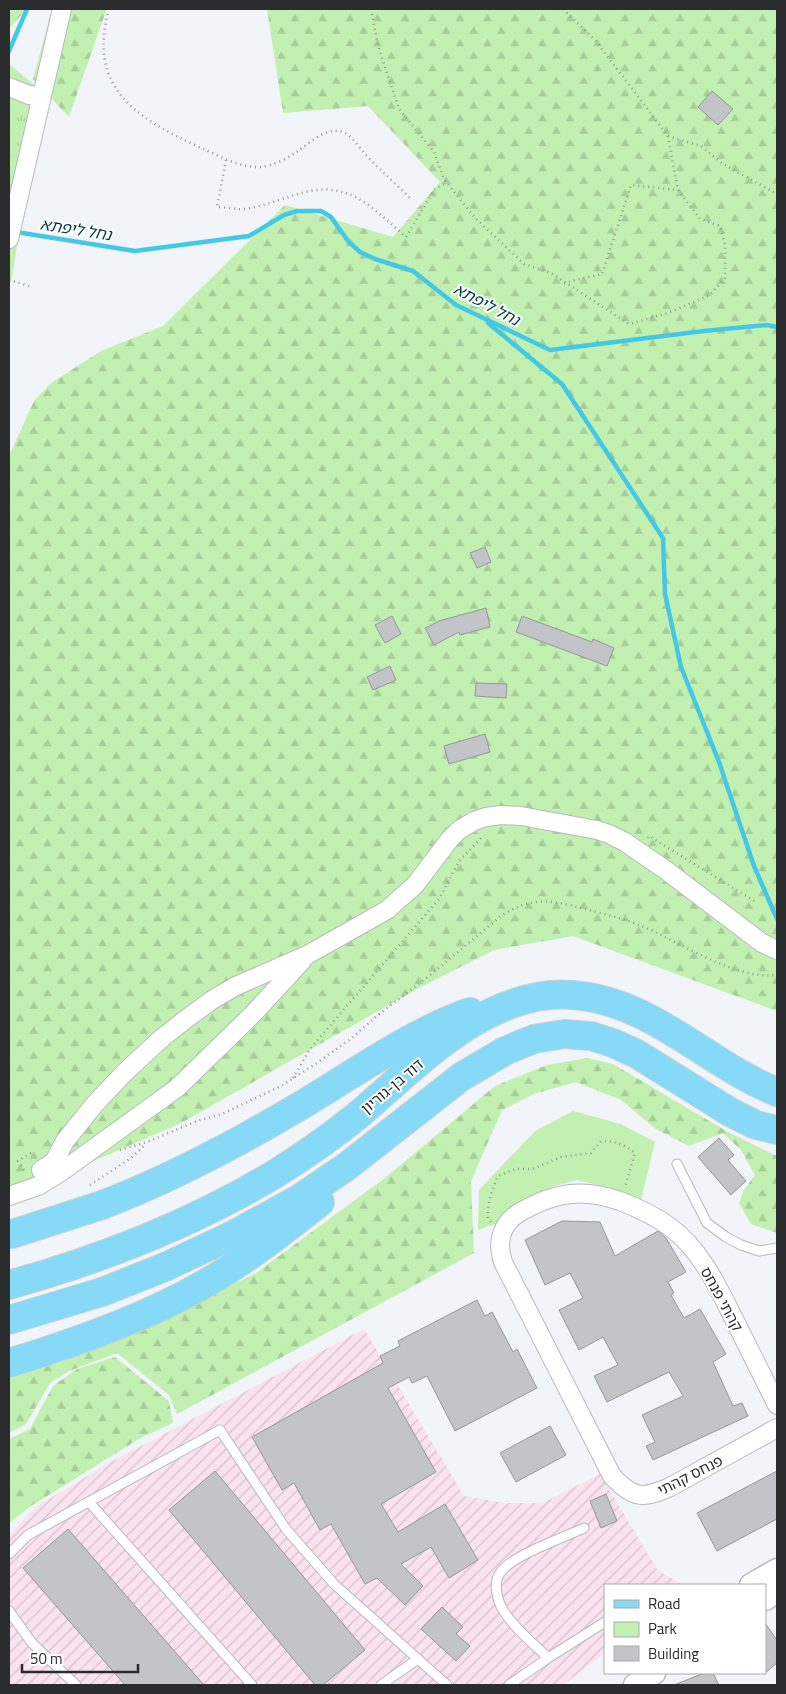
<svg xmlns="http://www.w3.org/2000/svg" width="786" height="1694" font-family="'Titillium Web','Noto Sans Hebrew',sans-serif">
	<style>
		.industrial { fill: url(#industrial-furrows) }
		.grass { fill: url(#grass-tufts) }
		.forest { fill: url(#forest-firs) }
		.green { fill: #c2f0b1 }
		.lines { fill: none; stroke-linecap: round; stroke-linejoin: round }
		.stream { stroke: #45c7e6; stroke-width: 4.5 }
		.building { fill: #c2c4c8; stroke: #94979b }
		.service-casing { stroke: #b7b9bd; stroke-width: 11 }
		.minor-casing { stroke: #b7b9bd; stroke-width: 20 }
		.tertiary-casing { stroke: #b7b9bd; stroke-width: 25 }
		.primary-casing { stroke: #d0d1d1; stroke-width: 30 }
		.path { stroke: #929496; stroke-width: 2.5; stroke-dasharray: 1 4; stroke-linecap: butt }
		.service { stroke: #fff; stroke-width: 9 }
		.minor { stroke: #fff; stroke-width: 18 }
		.tertiary { stroke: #fff; stroke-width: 22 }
		.primary { stroke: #86daf8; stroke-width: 28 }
		.primary-bridge-casing { stroke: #d0d1d1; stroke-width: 30; stroke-linecap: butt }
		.primary-bridge { stroke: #86daf8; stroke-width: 28 }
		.labels { text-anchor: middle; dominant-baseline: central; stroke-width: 4; stroke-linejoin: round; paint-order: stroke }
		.street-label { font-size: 15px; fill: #2b2c2d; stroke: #fff }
		.water-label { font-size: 16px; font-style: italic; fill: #003c49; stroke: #fff }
	</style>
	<defs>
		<pattern id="industrial-furrows" width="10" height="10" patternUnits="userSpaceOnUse" patternTransform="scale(1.25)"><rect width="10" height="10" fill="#fae2ee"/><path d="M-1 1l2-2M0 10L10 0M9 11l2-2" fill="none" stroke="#d6c2cc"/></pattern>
		<pattern id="grass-tufts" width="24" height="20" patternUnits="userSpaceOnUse" patternTransform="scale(1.25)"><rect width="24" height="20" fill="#c2f0b1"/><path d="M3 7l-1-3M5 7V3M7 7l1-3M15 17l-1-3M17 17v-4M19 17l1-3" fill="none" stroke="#a7ce99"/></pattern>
		<pattern id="forest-firs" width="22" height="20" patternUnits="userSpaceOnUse" patternTransform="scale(1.25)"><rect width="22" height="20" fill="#c2f0b1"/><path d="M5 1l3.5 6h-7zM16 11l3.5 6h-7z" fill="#a7ce99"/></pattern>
	</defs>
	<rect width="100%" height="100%" fill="#f1f4f8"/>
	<path class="industrial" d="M 364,1329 L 464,1496 L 504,1503 L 543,1503 L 600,1474 L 658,1571 L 683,1585 L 605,1585 L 605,1653 L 563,1685 L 9,1685 L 9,1535 L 36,1507 L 109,1463 Z"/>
	<path class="grass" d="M 9,64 L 50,98 L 18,239 L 12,277 L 9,287 Z"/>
	<path class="forest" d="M 9,9 L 24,9 L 23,13 L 9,29 Z
		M 52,9 L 108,9 L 106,11 L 69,117 L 33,79 Z
		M 267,9 L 777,9 L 777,1011 L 573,936 L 494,950 L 417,989 L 181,1123 L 9,1198 L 9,456 L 34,401 L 51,383 L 101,351 L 163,326 L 285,205 L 393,237 L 440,182 L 368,106 L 283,113 Z
		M 588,1058 L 613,1064 L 728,1132 L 777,1156 L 777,1233 L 751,1224 L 739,1203 L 744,1190 L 755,1175 L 741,1150 L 723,1133 L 689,1146 L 656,1129 L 621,1100 L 576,1082 L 534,1094 L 502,1110 L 471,1181 L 474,1253 L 177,1414 L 169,1395 L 117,1353 L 69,1371 L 50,1383 L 26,1424 L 9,1433 L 9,1377 L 135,1333 L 256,1273 L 385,1178 L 495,1086 L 547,1065 Z
		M 115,1357 L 169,1401 L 173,1423 L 142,1437 L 31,1506 L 9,1523 L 9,1439 L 30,1429 L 53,1386 L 77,1369 Z"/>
	<path class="green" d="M 573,1111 L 621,1124 L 655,1142 L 641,1200 L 607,1187 L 576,1180 L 552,1187 L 516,1204 L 500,1222 L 478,1230 L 479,1190 L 535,1131 Z"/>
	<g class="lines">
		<path class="stream" d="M 9,51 L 27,9
			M 16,232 L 135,251 L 249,236 L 284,215 L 297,211 L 321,211 L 331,217 L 348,241 L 360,252 L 375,259 L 413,271 L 456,305 L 550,350 L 704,331 L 767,325 L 777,327
			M 488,323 L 562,384 L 663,538 L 665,594 L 681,667 L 719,762 L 754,866 L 777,919"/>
	</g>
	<path class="building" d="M 712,91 L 733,109 L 718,125 L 698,107 Z
		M 485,547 L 491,562 L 477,568 L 470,553 Z
		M 486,608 L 490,627 L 460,635 L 459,632 L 434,645 L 425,628 L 439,621 Z
		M 392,616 L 401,634 L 385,643 L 375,625 Z
		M 522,616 L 592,642 L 593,639 L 614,648 L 607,666 L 516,632 Z
		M 390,666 L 396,680 L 373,690 L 367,677 Z
		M 476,683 L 507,684 L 506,698 L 475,696 Z
		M 485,734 L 490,752 L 449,764 L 444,746 Z
		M 719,1138 L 734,1155 L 728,1160 L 746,1181 L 731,1195 L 698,1157 Z
		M 562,1221 L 600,1222 L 615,1256 L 658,1231 L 666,1238 L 686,1272 L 668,1282 L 674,1293 L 671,1295 L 684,1318 L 700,1309 L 726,1354 L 713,1362 L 733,1406 L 742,1403 L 748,1416 L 653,1460 L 646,1446 L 655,1442 L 642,1415 L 683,1396 L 669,1372 L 607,1402 L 594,1376 L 618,1365 L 603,1337 L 579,1350 L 559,1310 L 583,1298 L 570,1273 L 545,1285 L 525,1240 Z
		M 477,1300 L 485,1316 L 492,1312 L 513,1352 L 517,1349 L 537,1388 L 455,1431 L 427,1376 L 412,1383 L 409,1377 L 388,1388 L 436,1472 L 381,1504 L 398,1532 L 445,1504 L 478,1560 L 449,1578 L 431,1547 L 401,1564 L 423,1586 L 405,1605 L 377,1578 L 365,1584 L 331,1524 L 320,1530 L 294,1483 L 282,1490 L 252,1437 L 383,1363 L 380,1356 L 400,1346 L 398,1341 Z
		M 550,1426 L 566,1455 L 516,1482 L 500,1453 Z
		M 215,1471 L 365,1650 L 323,1685 L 315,1685 L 169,1510 Z
		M 777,1471 L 777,1519 L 717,1551 L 697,1513 Z
		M 606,1494 L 617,1521 L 601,1528 L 590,1501 Z
		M 68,1529 L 204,1685 L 125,1685 L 23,1568 Z
		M 442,1607 L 463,1627 L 456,1634 L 470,1646 L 456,1661 L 421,1629 Z
		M 765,1623 L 777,1640 L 777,1663 L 765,1673 Z
		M 704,1673 L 713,1673 L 719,1685 L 674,1685 Z"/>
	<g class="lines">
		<defs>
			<path id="service" d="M 677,1164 L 707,1223 L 726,1237 L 741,1245 L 759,1251 L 777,1248
				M 89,1502 L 252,1685
				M 9,1554 L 28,1535 L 220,1430 L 286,1529 L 334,1584 L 447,1685
				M 9,1611 L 32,1643 L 76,1685
				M 548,1658 C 533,1643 514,1628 503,1610 C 497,1600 493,1583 500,1573 C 512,1555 563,1538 584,1528
				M 381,1685 L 418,1659
				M 509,1685 L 548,1658 L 605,1622"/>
			<path id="minor" d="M 9,87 L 29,95 L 40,96
				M 9,239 L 62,9
				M 41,1170 L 54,1162 L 65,1141 L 94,1105 L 125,1072 L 162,1038 L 186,1019 L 212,1000 L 236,986 L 307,955 L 387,910 L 415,885 L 450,839 L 459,830 L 474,821 L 486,817 L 501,815 L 521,816 L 597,830 L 609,834 L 625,842 L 667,871 L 762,943 L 777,950
				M 9,1196 L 38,1186 L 61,1172 L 177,1088 L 252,1015 L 302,961
				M 777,1405 C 764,1379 751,1353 738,1327 C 720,1292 703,1251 670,1227 C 654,1215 638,1208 620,1201 C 583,1188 556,1192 522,1211 C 502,1222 496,1241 503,1262 L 612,1476 C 633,1499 643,1499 670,1487 L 777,1428"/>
			<path id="tertiary" d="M 751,1585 L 777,1570
				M 765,1599 L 777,1591
				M 635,1685 L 654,1673"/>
			<path id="primary" d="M 102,1205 C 173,1178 240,1142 305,1103 C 358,1071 411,1033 470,1012
				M 9,1285 C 102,1259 192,1224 275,1174 C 304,1156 331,1137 357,1116 C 417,1065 488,988 573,995 C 652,1001 707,1064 777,1092
				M 9,1320 L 102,1292 L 165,1267 L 233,1235 L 299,1199 L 346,1167 L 461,1077 L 505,1051 L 534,1039 L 564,1034 L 591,1036 L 613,1043 L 637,1054 L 730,1112 L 756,1125 L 777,1130
				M 9,1363 C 71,1344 143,1319 199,1287 C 243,1263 281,1233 320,1202"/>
		</defs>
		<use href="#service" class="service-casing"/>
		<use href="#minor" class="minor-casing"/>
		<use href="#tertiary" class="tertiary-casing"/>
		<use href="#primary" class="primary-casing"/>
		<path class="path" d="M 109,9 C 87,88 135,117 199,147 C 218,155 239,168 260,167 C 272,166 289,158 298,151 C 310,143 322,130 338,131 C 341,131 346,133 348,135 C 355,140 360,149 366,155 C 381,171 397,185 412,200
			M 371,9 L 378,46 L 399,109 L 434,152 L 444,179 L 475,218 L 524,264 L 551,273 L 629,324 L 668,313 L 710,295 L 725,278 L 725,245 L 720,226 L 700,219 L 678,190 L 668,136 L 595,40 L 563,9
			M 668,136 L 701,146 L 723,164 L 777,194
			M 226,160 L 217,207 C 226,207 236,210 245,209 C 287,203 320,173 364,202 C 379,212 392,225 406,237 L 434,190 L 447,182
			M 9,280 L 29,286
			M 564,283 L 602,274 L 631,185 L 678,190
			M 648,838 L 649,836 L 756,902
			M 293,1078 L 310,1049 L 439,899 L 459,861 L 483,836
			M 120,1150 L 147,1142 L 197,1121 L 222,1114 L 281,1086 L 317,1063 L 353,1037 L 378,1015 L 429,976 L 501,916 C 531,896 552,900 585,909 C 603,914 622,918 639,925 C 679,941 734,980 777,975
			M 24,1170 L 18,1161 L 31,1153 L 33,1156
			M 90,1185 L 131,1158 L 146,1144
			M 491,1222 L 488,1218 C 487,1203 492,1190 498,1176 L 515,1169 L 532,1169 L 561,1157 L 591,1153 L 601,1141 C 615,1141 624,1144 635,1153 L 625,1187"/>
		<use href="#service" class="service"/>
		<use href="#minor" class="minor"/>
		<use href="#tertiary" class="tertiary"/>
		<use href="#primary" class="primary"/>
		<defs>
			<path id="primary-bridge" d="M 9,1235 L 102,1205"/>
		</defs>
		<use href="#primary-bridge" class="primary-bridge-casing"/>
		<use href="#primary-bridge" class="primary-bridge"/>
	</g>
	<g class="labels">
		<g class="street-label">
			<text transform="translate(392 1086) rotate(-40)">דוד בן-גוריון</text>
			<text transform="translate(722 1299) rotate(61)">קהתי פנחס</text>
			<text transform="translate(690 1475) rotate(-27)">פנחס קהתי</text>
		</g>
		<g class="water-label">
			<text transform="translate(76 229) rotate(9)">נחל ליפתא</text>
			<text transform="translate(487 304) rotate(28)">נחל ליפתא</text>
		</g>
	</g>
	<rect width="786" height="1694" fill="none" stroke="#2b2c2d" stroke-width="20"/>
	<rect x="604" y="1584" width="162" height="90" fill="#ffffff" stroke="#aaabab"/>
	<rect x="614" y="1600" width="25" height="8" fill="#86daf8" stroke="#aaabab"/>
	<text x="648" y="1609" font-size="15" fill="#2b2c2d">Road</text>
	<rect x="614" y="1622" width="25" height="15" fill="#c2f0b1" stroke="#aaabab"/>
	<text x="648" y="1634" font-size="15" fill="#2b2c2d">Park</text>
	<rect x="614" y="1646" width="25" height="15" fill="#c2c4c8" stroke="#aaabab"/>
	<text x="648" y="1659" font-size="15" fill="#2b2c2d">Building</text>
	<path d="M22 1664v8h116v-8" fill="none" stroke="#2b2c2d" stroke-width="2.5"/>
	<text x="30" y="1664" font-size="15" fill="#2b2c2d" stroke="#ffffff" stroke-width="4" paint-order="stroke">50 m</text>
</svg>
